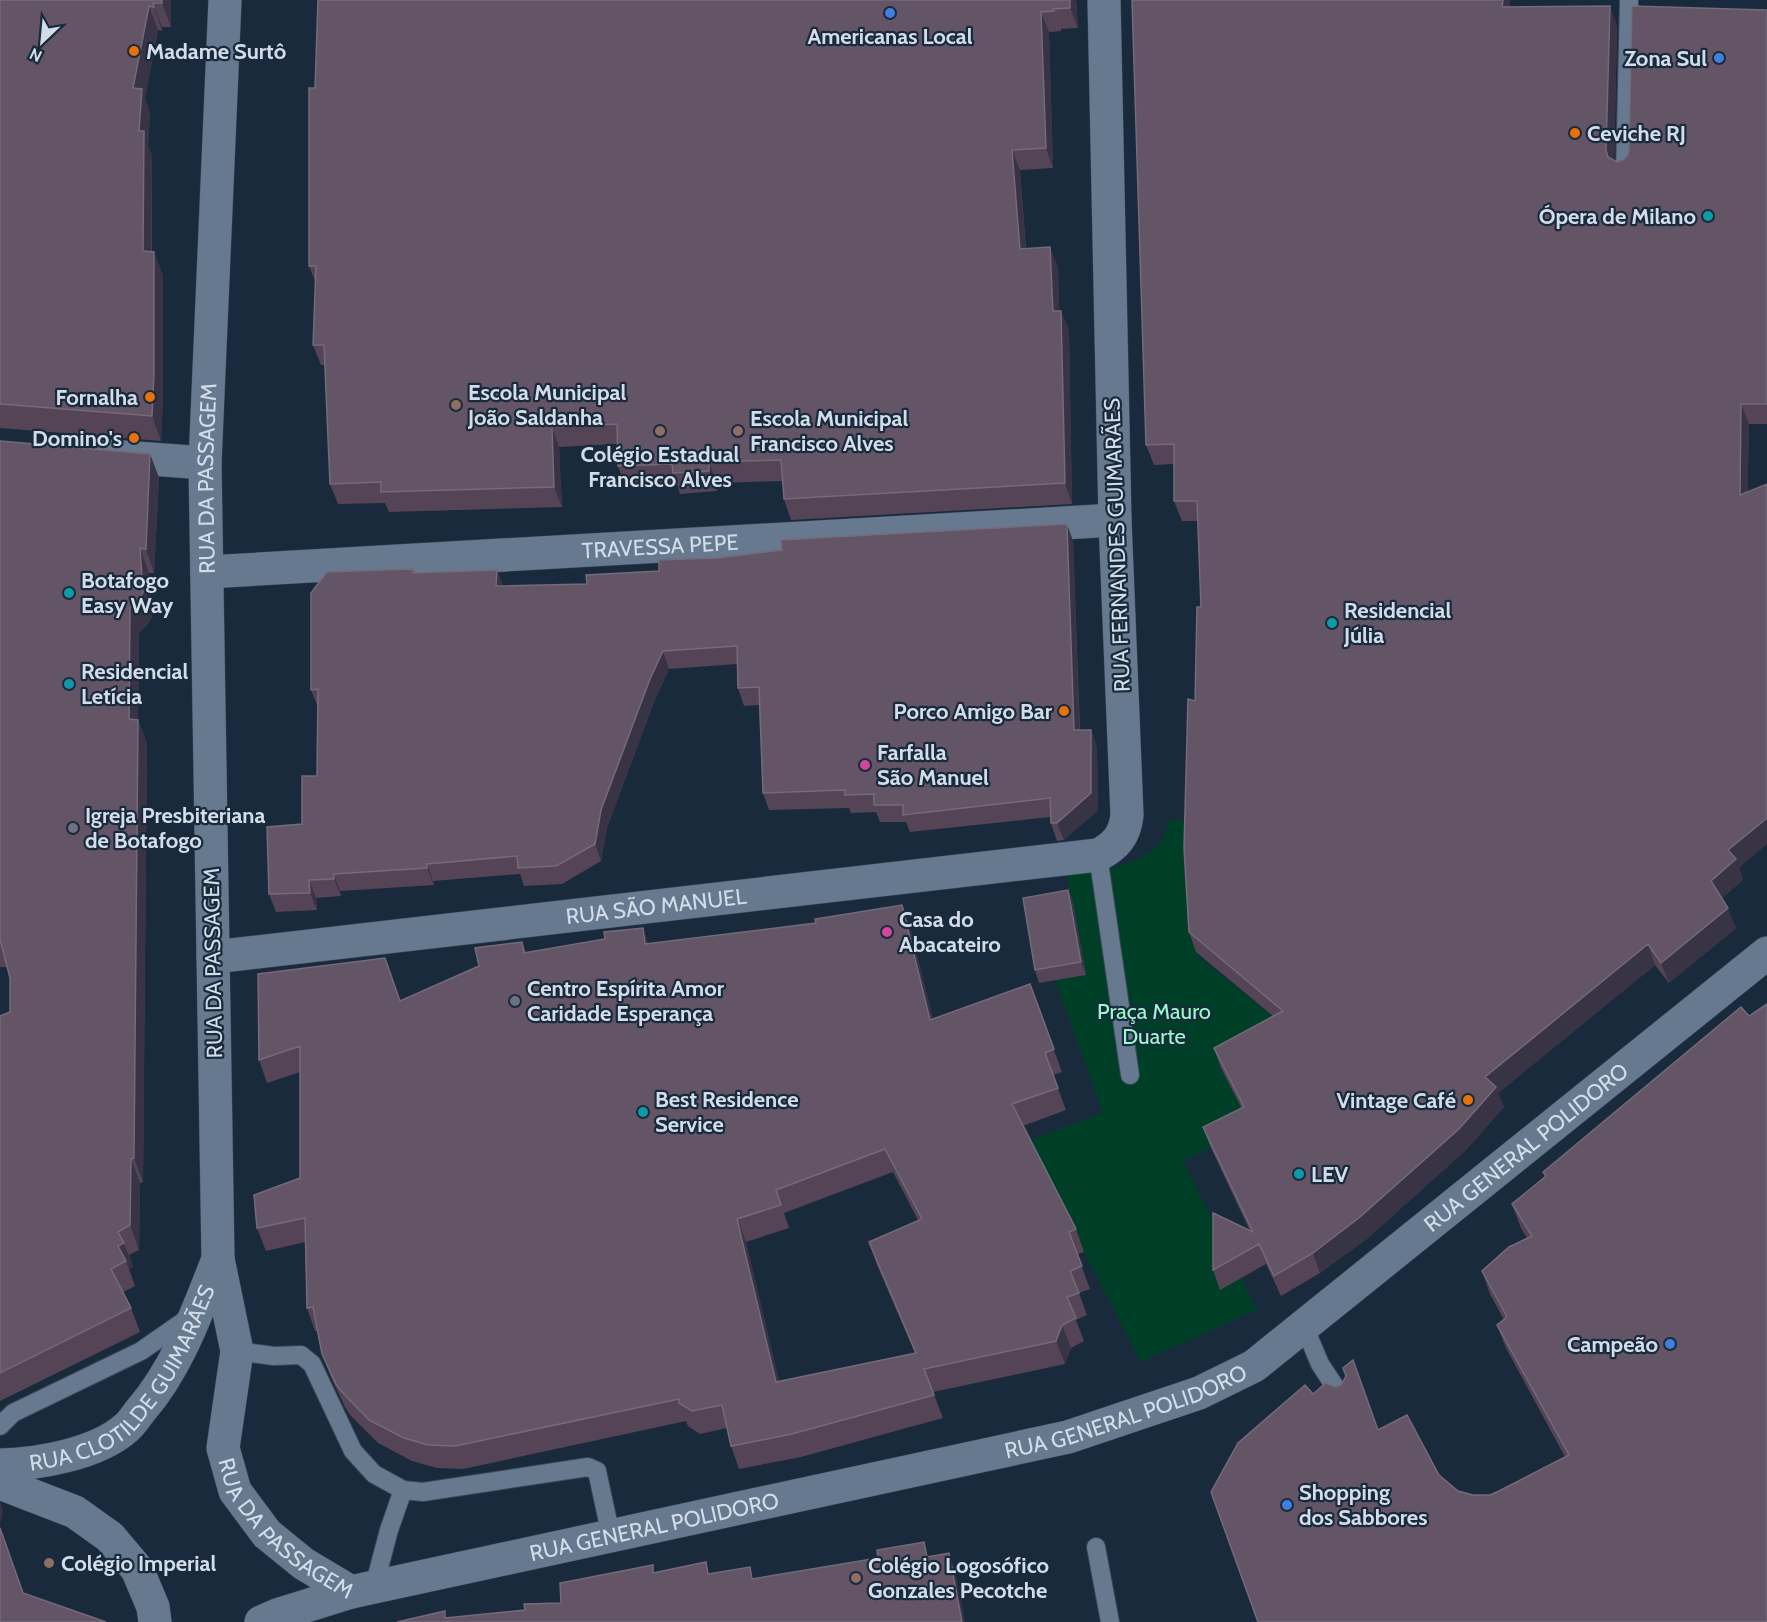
<svg xmlns="http://www.w3.org/2000/svg" width="1767" height="1622" font-family="Cabin,sans-serif">
	<style>
		.green { fill: #003f27 }
		.lines { fill: none; stroke-linecap: round; stroke-linejoin: round }
		.service-casing { stroke: #3a4756; stroke-width: 20 }
		.minor-casing { stroke: #3a4756; stroke-width: 34 }
		.tertiary-casing { stroke: #3a4756; stroke-width: 34 }
		.service { stroke: #66798f; stroke-width: 18 }
		.minor { stroke: #66798f; stroke-width: 33 }
		.tertiary { stroke: #66798f; stroke-width: 33 }
		.wall { fill: #554456; fill-rule: evenodd }
		.shaded-wall { fill: #383345 }
		.building { fill: #635566; stroke: #746a7a; stroke-width: 1.5; fill-rule: evenodd }
		.shop-dot { fill: #3f7fe0; stroke: #192a3c; stroke-width: 2 }
		.food-dot { fill: #e8710a; stroke: #192a3c; stroke-width: 2 }
		.culture-dot { fill: #0f9aa8; stroke: #192a3c; stroke-width: 2 }
		.education-dot { fill: #8d6e63; stroke: #192a3c; stroke-width: 2 }
		.hotel-dot { fill: #d1479c; stroke: #192a3c; stroke-width: 2 }
		.worship-dot { fill: #6b7280; stroke: #192a3c; stroke-width: 2 }
		.labels { text-anchor: middle; dominant-baseline: central; stroke-width: 4.5; stroke-linejoin: round; paint-order: stroke }
		.poi-label { font-size: 22px; font-weight: bold; fill: #d2dde9; stroke: #192a3c; text-anchor: start }
		.street-label { font-size: 22px; fill: #d2dde9; stroke: #192a3c }
		.park-label { font-size: 22px; fill: #98fbc9; stroke: #192a3c }
	</style>
	<rect width="100%" height="100%" fill="#192a3c"/>
	<path class="green" d="M 1169,820 L 1193,820 L 1192,868 L 1197,955 L 1210,967 L 1211,966 L 1283,1025 L 1222,1068 L 1251,1128 L 1183,1161 L 1257,1310 L 1141,1362 L 1027,1141 L 1103,1113 L 1055,980 L 1084,976 L 1067,875 C 1097,870 1146,867 1163,838 C 1166,833 1167,826 1169,820 Z"/>
	<g class="lines">
		<defs>
			<path id="service" d="M 1625,171 L 1629,0
				M 1098,855 L 1130,1075
				M 1304,1326 L 1320,1364 L 1343,1399
				M 237,1351 L 274,1356 L 301,1355 L 312,1364 L 353,1451 L 374,1474 L 403,1490 L 423,1492 L 588,1467 L 597,1471 L 611,1536
				M 0,1426 L 13,1413 L 141,1351 L 190,1317
				M 1096,1547 L 1110,1622
				M 374,1587 L 389,1530 L 403,1490"/>
			<g id="minor">
				<path d="M 109,456 L 205,463"/>
				<path id="s1" d="M 207,572 L 1115,520"/>
				<path id="s2" d="M 213,957 L 1098,855 C 1116,846 1125,835 1127,815 L 1115,520 L 1104,0"/>
				<path id="s3" d="M 218,1259 L 237,1351 L 223,1448 L 235,1491 L 267,1534 L 304,1564 L 351,1592"/>
				<path d="M 0,1483 L 75,1512 L 110,1537 L 137,1569 L 153,1607 L 155,1622"/>
				<path id="s4" d="M 261,1622 L 277,1615 L 351,1592 L 1068,1437 L 1199,1393 L 1254,1366 L 1767,953"/>
			</g>
			<g id="tertiary">
				<path id="s5" d="M 0,1465 C 38,1464 97,1454 126,1428 C 132,1423 136,1416 141,1410 C 178,1367 197,1312 218,1259 L 205,463 L 225,0"/>
			</g>
		</defs>
		<use href="#service" class="service-casing"/>
		<use href="#minor" class="minor-casing"/>
		<use href="#tertiary" class="tertiary-casing"/>
		<use href="#service" class="service"/>
		<use href="#minor" class="minor"/>
		<use href="#tertiary" class="tertiary"/>
	</g>
	<path class="wall" d="M 0,0 L 171,0 L 171,27 L 162,27 L 162,31 L 158,30 L 145,98 L 150,113 L 148,145 L 152,156 L 152,251 L 154,252 L 163,276 L 163,398 L 161,441 L 0,428 Z
		M 1076,0 L 1078,28 L 1061,29 L 1061,31 L 1049,32 L 1053,168 L 1020,170 L 1026,248 L 1058,267 L 1059,311 L 1061,311 L 1069,331 L 1072,504 L 791,520 L 784,499 L 783,481 L 717,483 L 717,491 L 680,494 L 677,484 L 625,486 L 618,466 L 617,444 L 559,447 L 562,507 L 389,512 L 385,503 L 338,504 L 330,484 L 325,365 L 321,365 L 313,345 L 316,283 L 309,266 Z
		M 1132,0 L 1510,0 L 1510,7 L 1610,6 L 1617,27 L 1614,160 L 1617,162 L 1623,160 L 1767,10 L 1767,424 L 1749,424 L 1739,868 L 1743,880 L 1722,898 L 1736,928 L 1669,983 L 1655,965 L 1498,1093 L 1504,1107 L 1467,1149 L 1368,1238 L 1320,1273 L 1281,1296 L 1266,1264 L 1220,1290 L 1213,1270 L 1250,1231 L 1211,1148 L 1203,1127 L 1242,1109 L 1221,1068 L 1214,1048 L 1273,1016 L 1196,952 L 1189,932 L 1195,701 L 1201,607 L 1198,521 L 1182,521 L 1174,501 L 1174,464 L 1154,465 L 1146,445 Z
		M 0,441 L 150,454 L 159,478 L 154,573 L 149,573 L 152,616 L 148,624 L 139,633 L 138,720 L 147,744 L 143,1182 L 140,1183 L 139,1250 L 129,1255 L 133,1267 L 129,1269 L 135,1286 L 123,1292 L 131,1308 L 140,1332 L 0,1401 L 0,1016 L 10,1012 L 10,978 L 8,967 L 0,967 Z
		M 1073,541 L 1080,730 L 1091,730 L 1097,748 L 1098,810 L 1064,840 L 1057,841 L 1051,823 L 1050,817 L 910,832 L 906,822 L 880,822 L 876,812 L 851,813 L 849,808 L 769,810 L 763,793 L 759,705 L 744,706 L 738,688 L 737,664 L 669,669 L 656,697 L 607,828 L 601,861 L 562,884 L 524,886 L 520,874 L 433,881 L 434,885 L 340,891 L 341,896 L 316,898 L 317,910 L 276,912 L 269,894 L 302,824 L 317,776 L 318,707 L 311,690 L 413,569 L 415,573 L 497,570 L 503,586 L 587,584 L 659,571 L 717,558 Z
		M 1068,890 L 1073,902 L 1086,975 L 1039,983 L 1035,970 Z
		M 902,905 L 910,928 L 933,1019 L 1030,984 L 1062,1072 L 1053,1075 L 1066,1110 L 1023,1126 L 1076,1229 L 1084,1252 L 1077,1254 L 1090,1289 L 1079,1293 L 1087,1315 L 1076,1320 L 1084,1341 L 1071,1348 L 1065,1364 L 933,1392 L 943,1418 L 801,1457 L 739,1469 L 731,1446 L 727,1428 L 700,1434 L 688,1426 L 686,1421 L 463,1469 L 437,1468 L 412,1461 L 378,1443 L 350,1415 L 345,1407 L 331,1377 L 322,1354 L 317,1331 L 315,1331 L 307,1308 L 305,1242 L 266,1251 L 257,1228 L 300,1178 L 300,1072 L 267,1083 L 259,1060 L 400,1001 L 479,966 L 522,942 L 526,952 L 605,939 L 643,928 L 648,944 L 816,923 ZM 893,1172 L 918,1220 L 869,1242 L 877,1265 L 915,1353 L 779,1381 L 746,1242 L 789,1228 L 784,1213 Z
		M 1741,1007 L 1767,1622 L 1258,1622 L 1313,1394 L 1378,1430 L 1458,1491 L 1473,1495 L 1490,1495 L 1497,1492 L 1565,1457 L 1506,1348 L 1497,1325 L 1504,1320 L 1490,1294 L 1482,1271 L 1527,1238 L 1521,1228 L 1512,1204 L 1545,1177 L 1543,1172 Z"/>
	<path class="shaded-wall" d="M 162,0 L 171,0 L 171,27 L 162,3 Z
		M 1070,0 L 1076,0 L 1078,28 L 1070,8 Z
		M 1503,0 L 1510,0 L 1510,27 L 1502,7 Z
		M 153,3 L 162,27 L 162,31 L 154,7 Z
		M 149,6 L 158,30 L 145,98 L 150,113 L 148,145 L 152,156 L 151,275 L 143,251 L 139,131 L 133,88 Z
		M 1610,6 L 1617,27 L 1614,171 L 1615,177 L 1606,150 Z
		M 1041,12 L 1049,32 L 1053,168 L 1046,148 Z
		M 1012,150 L 1020,170 L 1027,269 L 1020,249 Z
		M 1050,247 L 1058,267 L 1060,332 L 1053,311 Z
		M 154,252 L 163,276 L 163,398 L 161,441 L 152,416 Z
		M 1061,311 L 1069,331 L 1072,504 L 1065,483 Z
		M 1741,404 L 1749,424 L 1747,515 L 1740,495 Z
		M 552,427 L 559,447 L 562,507 L 554,487 Z
		M 150,454 L 159,478 L 154,573 L 146,549 Z
		M 709,462 L 717,483 L 717,491 L 709,471 Z
		M 1067,524 L 1073,541 L 1080,748 L 1074,730 Z
		M 140,548 L 149,573 L 152,616 L 148,624 L 139,633 L 138,720 L 147,744 L 143,1182 L 134,1158 L 129,719 L 130,608 Z
		M 497,570 L 503,587 L 496,586 Z
		M 663,651 L 669,669 L 656,697 L 607,828 L 601,861 L 595,844 L 601,810 L 650,679 Z
		M 1091,730 L 1097,748 L 1098,810 L 1064,840 L 1057,823 Z
		M 1767,818 L 1767,844 L 1739,868 L 1743,880 L 1718,901 L 1711,881 L 1728,850 Z
		M 427,864 L 433,881 L 434,885 L 427,868 Z
		M 334,874 L 340,891 L 341,896 L 334,879 Z
		M 309,880 L 316,898 L 317,910 L 310,893 Z
		M 1068,890 L 1073,902 L 1086,975 L 1081,962 Z
		M 902,905 L 910,928 L 939,1043 L 930,1020 Z
		M 1728,908 L 1736,928 L 1669,983 L 1661,963 Z
		M 643,928 L 651,951 L 645,944 Z
		M 1648,944 L 1655,965 L 1498,1093 L 1504,1107 L 1467,1149 L 1368,1238 L 1320,1273 L 1313,1253 L 1485,1077 Z
		M 131,1159 L 140,1183 L 139,1250 L 130,1225 Z
		M 737,1219 L 746,1242 L 785,1405 L 776,1382 Z
		M 124,1243 L 133,1267 L 129,1269 L 126,1261 L 118,1246 Z
		M 1062,1325 L 1071,1348 L 1065,1364 L 1056,1341 Z
		M 0,1502 L 3,1511 L 0,1525 Z
		M 949,1553 L 955,1571 L 965,1622 L 962,1622 Z"/>
	<path class="building" d="M 0,0 L 162,0 L 162,3 L 153,3 L 154,7 L 149,6 L 133,88 L 142,89 L 139,131 L 144,131 L 143,251 L 154,252 L 154,374 L 152,416 L 0,404 Z
		M 318,0 L 1070,0 L 1070,8 L 1053,9 L 1054,11 L 1041,12 L 1046,148 L 1012,150 L 1020,249 L 1050,247 L 1053,311 L 1061,311 L 1065,483 L 784,499 L 781,460 L 709,462 L 709,471 L 673,473 L 672,464 L 618,466 L 617,424 L 552,427 L 554,487 L 381,492 L 381,482 L 330,484 L 324,345 L 313,345 L 316,266 L 309,266 L 309,88 L 315,88 Z
		M 1132,0 L 1503,0 L 1502,7 L 1610,6 L 1606,150 L 1608,157 L 1617,162 L 1623,160 L 1627,156 L 1629,151 L 1632,6 L 1767,10 L 1767,404 L 1741,404 L 1740,495 L 1767,484 L 1767,818 L 1728,850 L 1736,859 L 1711,881 L 1728,908 L 1661,963 L 1648,944 L 1485,1077 L 1496,1087 L 1459,1129 L 1360,1217 L 1313,1253 L 1274,1276 L 1259,1244 L 1213,1270 L 1213,1213 L 1253,1232 L 1203,1127 L 1244,1107 L 1214,1048 L 1283,1011 L 1189,932 L 1184,848 L 1188,699 L 1195,701 L 1197,607 L 1201,607 L 1197,501 L 1174,501 L 1174,444 L 1146,445 Z
		M 0,441 L 150,454 L 146,549 L 140,548 L 143,592 L 139,600 L 130,608 L 129,719 L 138,720 L 134,1158 L 131,1159 L 130,1225 L 118,1232 L 124,1243 L 118,1246 L 126,1261 L 111,1269 L 131,1308 L 0,1373 L 0,1016 L 10,1012 L 10,978 L 1,943 L 0,943 Z
		M 1067,524 L 1074,730 L 1091,730 L 1091,793 L 1057,823 L 1051,823 L 1050,798 L 903,815 L 903,805 L 874,805 L 874,794 L 845,795 L 845,790 L 763,793 L 759,687 L 738,688 L 737,646 L 663,651 L 650,679 L 601,810 L 595,844 L 556,866 L 518,868 L 517,856 L 427,864 L 427,868 L 334,874 L 334,879 L 309,880 L 310,893 L 269,894 L 267,827 L 302,824 L 302,776 L 317,776 L 318,689 L 311,690 L 311,593 L 327,572 L 413,569 L 413,573 L 497,570 L 496,586 L 587,584 L 586,575 L 659,571 L 659,560 L 717,558 L 782,550 L 781,540 Z
		M 1068,890 L 1081,962 L 1035,970 L 1023,898 Z
		M 902,905 L 930,1020 L 1030,984 L 1054,1049 L 1045,1053 L 1058,1088 L 1012,1104 L 1076,1229 L 1069,1232 L 1082,1266 L 1070,1271 L 1079,1293 L 1067,1297 L 1076,1318 L 1062,1325 L 1056,1341 L 924,1369 L 934,1395 L 792,1434 L 731,1446 L 722,1405 L 692,1411 L 679,1403 L 679,1399 L 455,1446 L 428,1445 L 404,1438 L 369,1420 L 342,1392 L 336,1384 L 322,1354 L 313,1307 L 307,1308 L 305,1218 L 257,1228 L 254,1195 L 300,1178 L 300,1046 L 259,1060 L 258,974 L 385,958 L 400,1001 L 479,966 L 475,948 L 522,942 L 524,953 L 605,939 L 604,932 L 643,928 L 645,944 L 816,923 L 815,919 ZM 885,1149 L 922,1219 L 869,1242 L 916,1353 L 776,1382 L 737,1219 L 781,1205 L 776,1190 Z
		M 1767,1004 L 1767,1622 L 1258,1622 L 1211,1492 L 1238,1443 L 1305,1385 L 1313,1394 L 1326,1383 L 1335,1387 L 1341,1385 L 1346,1376 L 1343,1368 L 1353,1360 L 1378,1430 L 1407,1415 L 1439,1475 L 1458,1491 L 1473,1495 L 1490,1495 L 1497,1492 L 1569,1455 L 1497,1325 L 1507,1317 L 1482,1271 L 1509,1247 L 1532,1236 L 1512,1204 L 1546,1176 L 1543,1172 L 1741,1007 L 1749,1016 Z
		M 0,1528 L 23,1593 L 106,1622 L 0,1622 Z
		M 924,1542 L 927,1557 L 949,1553 L 962,1622 L 397,1622 L 445,1611 L 445,1618 L 525,1610 L 524,1604 L 561,1603 L 560,1583 L 653,1565 L 653,1573 L 706,1562 L 708,1574 L 750,1567 L 752,1579 L 878,1558 L 877,1550 Z"/>
	<g class="shop-dot">
		<circle cx="890" cy="13" r="6"/>
		<circle cx="1719" cy="58" r="6"/>
		<circle cx="1670" cy="1344" r="6"/>
		<circle cx="1287" cy="1505" r="6"/>
	</g>
	<g class="food-dot">
		<circle cx="134" cy="51" r="6"/>
		<circle cx="1575" cy="133" r="6"/>
		<circle cx="150" cy="397" r="6"/>
		<circle cx="134" cy="438" r="6"/>
		<circle cx="1064" cy="711" r="6"/>
		<circle cx="1468" cy="1100" r="6"/>
	</g>
	<g class="culture-dot">
		<circle cx="1708" cy="216" r="6"/>
		<circle cx="69" cy="593" r="6"/>
		<circle cx="1332" cy="623" r="6"/>
		<circle cx="69" cy="684" r="6"/>
		<circle cx="643" cy="1112" r="6"/>
		<circle cx="1299" cy="1174" r="6"/>
	</g>
	<g class="education-dot">
		<circle cx="456" cy="405" r="6"/>
		<circle cx="660" cy="431" r="6"/>
		<circle cx="738" cy="431" r="6"/>
		<circle cx="49" cy="1563" r="6"/>
		<circle cx="856" cy="1578" r="6"/>
	</g>
	<g class="hotel-dot">
		<circle cx="865" cy="765" r="6"/>
		<circle cx="887" cy="932" r="6"/>
	</g>
	<g class="worship-dot">
		<circle cx="73" cy="828" r="6"/>
		<circle cx="515" cy="1001" r="6"/>
	</g>
	<g class="labels">
		<g class="poi-label">
			<text x="890" y="36" text-anchor="middle">Americanas Local</text>
			<text x="146" y="51">Madame Surtô</text>
			<text x="1707" y="58" text-anchor="end">Zona Sul</text>
			<text x="1587" y="133">Ceviche RJ</text>
			<text x="1696" y="216" text-anchor="end">Ópera de Milano</text>
			<text x="468" y="392">Escola Municipal<tspan x="468" dy="25">João Saldanha</tspan></text>
			<text x="138" y="397" text-anchor="end">Fornalha</text>
			<text x="750" y="418">Escola Municipal<tspan x="750" dy="25">Francisco Alves</tspan></text>
			<text x="122" y="438" text-anchor="end">Domino's</text>
			<text x="660" y="454" text-anchor="middle">Colégio Estadual<tspan x="660" dy="25">Francisco Alves</tspan></text>
			<text x="81" y="580">Botafogo<tspan x="81" dy="25">Easy Way</tspan></text>
			<text x="1344" y="610">Residencial<tspan x="1344" dy="25">Júlia</tspan></text>
			<text x="81" y="671">Residencial<tspan x="81" dy="25">Letícia</tspan></text>
			<text x="1052" y="711" text-anchor="end">Porco Amigo Bar</text>
			<text x="877" y="752">Farfalla<tspan x="877" dy="25">São Manuel</tspan></text>
			<text x="85" y="815">Igreja Presbiteriana<tspan x="85" dy="25">de Botafogo</tspan></text>
			<text x="899" y="919">Casa do<tspan x="899" dy="25">Abacateiro</tspan></text>
			<text x="527" y="988">Centro Espírita Amor<tspan x="527" dy="25">Caridade Esperança</tspan></text>
			<text x="655" y="1099">Best Residence<tspan x="655" dy="25">Service</tspan></text>
			<text x="1456" y="1100" text-anchor="end">Vintage Café</text>
			<text x="1311" y="1174">LEV</text>
			<text x="1658" y="1344" text-anchor="end">Campeão</text>
			<text x="1299" y="1492">Shopping<tspan x="1299" dy="25">dos Sabbores</tspan></text>
			<text x="61" y="1563">Colégio Imperial</text>
			<text x="868" y="1565">Colégio Logosófico<tspan x="868" dy="25">Gonzales Pecotche</tspan></text>
		</g>
		<g class="street-label">
			<text stroke="none"><textPath href="#s5" startOffset="1108">RUA DA PASSAGEM</textPath></text>
			<text transform="translate(1117 545) rotate(-92)">RUA FERNANDES GUIMARÃES</text>
			<text stroke="none"><textPath href="#s1" startOffset="454">TRAVESSA PEPE</textPath></text>
			<text stroke="none"><textPath href="#s2" startOffset="446">RUA SÃO MANUEL</textPath></text>
			<text transform="translate(213 963) rotate(-91)">RUA DA PASSAGEM</text>
			<text stroke="none"><textPath href="#s4" startOffset="1377">RUA GENERAL POLIDORO</textPath></text>
			<text stroke="none"><textPath href="#s5" startOffset="164">RUA CLOTILDE GUIMARÃES</textPath></text>
			<text stroke="none"><textPath href="#s4" startOffset="891">RUA GENERAL POLIDORO</textPath></text>
			<text stroke="none"><textPath href="#s3" startOffset="298">RUA DA PASSAGEM</textPath></text>
			<text stroke="none"><textPath href="#s4" startOffset="405">RUA GENERAL POLIDORO</textPath></text>
		</g>
		<g class="park-label">
			<text x="1154" y="1011">Praça Mauro<tspan x="1154" dy="25">Duarte</tspan></text>
		</g>
	</g>
	<g transform="translate(42 42) rotate(206)" stroke="#192a3c" stroke-width="4.5" paint-order="stroke">
	<path d="M0-4.5L10 22L0 15L-10 22Z" fill="#d2dde9"/>
	<text y="-9" font-size="16" font-weight="bold" text-anchor="middle" fill="#d2dde9">N</text>
	</g>
</svg>
